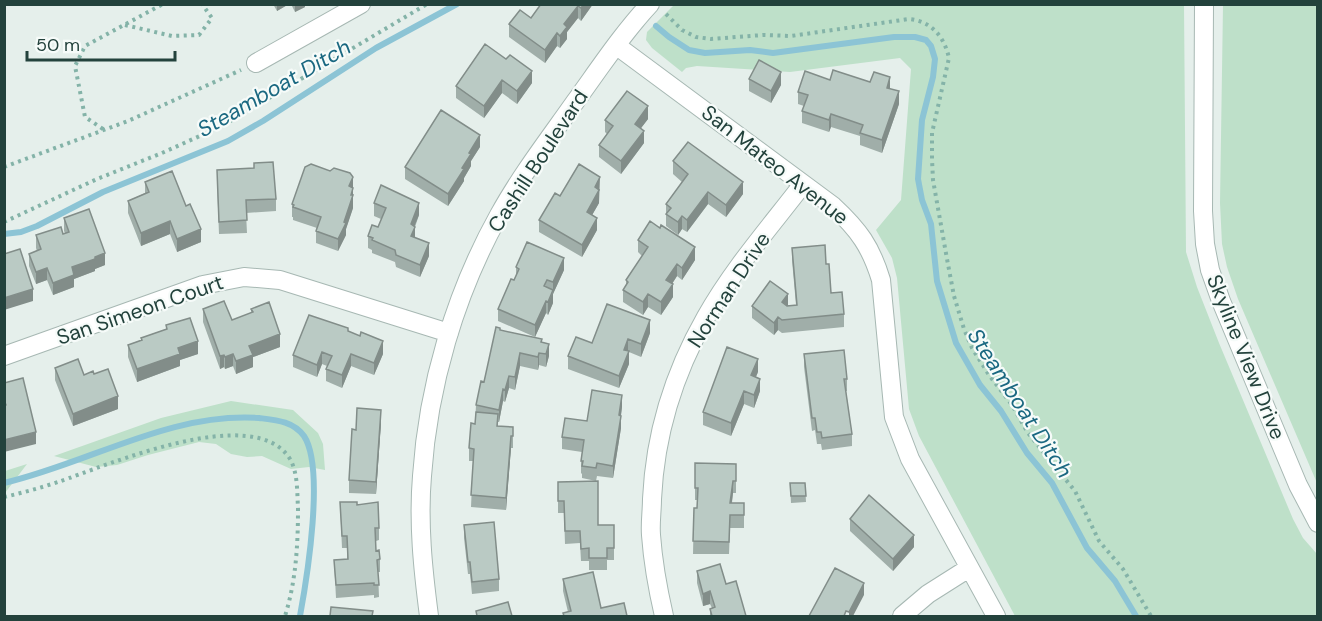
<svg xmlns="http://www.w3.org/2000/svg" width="1322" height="621" font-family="'DM Sans',sans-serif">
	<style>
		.green { fill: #bee0c9 }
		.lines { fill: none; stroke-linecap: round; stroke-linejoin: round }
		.stream { stroke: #8cc4d5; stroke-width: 6 }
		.minor-casing { stroke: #a7b8b3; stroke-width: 20 }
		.path { stroke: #84b3a8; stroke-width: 4; stroke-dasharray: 3 4.5; stroke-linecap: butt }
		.minor { stroke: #fff; stroke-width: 18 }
		.wall { fill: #a0aea9 }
		.shaded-wall { fill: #828d89 }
		.building { fill: #bacac4; stroke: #828d89; stroke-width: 1.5 }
		.labels { text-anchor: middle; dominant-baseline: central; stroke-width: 4.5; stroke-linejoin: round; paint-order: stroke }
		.street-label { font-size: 21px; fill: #23423c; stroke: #f6fbf9 }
		.water-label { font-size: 22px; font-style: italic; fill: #1a6881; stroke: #f6fbf9 }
	</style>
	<rect width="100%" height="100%" fill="#e5efeb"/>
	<path class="green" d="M 674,5 L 1184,5 L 1186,252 L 1197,287 L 1219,343 L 1293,519 L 1303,538 L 1317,554 L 1317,616 L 1015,616 L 919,436 L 909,409 L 897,278 L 892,258 L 876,230 L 901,200 L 911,69 L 900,58 L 790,72 L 697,66 L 686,68 L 682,72 L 652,48 L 646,40 L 647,32 Z
		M 1223,5 L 1317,5 L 1317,483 L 1238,299 L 1227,267 L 1222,244 L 1220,203 Z
		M 231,401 L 293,410 L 318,433 L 323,444 L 325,470 L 309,467 L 291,469 L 262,456 L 247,457 L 231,454 L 216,444 L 199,442 L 148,455 L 117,465 L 96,467 L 54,456 L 161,418 Z
		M 27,464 L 5,493 L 5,471 Z"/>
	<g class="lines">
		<path class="stream" d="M 656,26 L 669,37 L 689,50 L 705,53 L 750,50 L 773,53 L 894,37 L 915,37 L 926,40 L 931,46 L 935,59 L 933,77 L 922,120 L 918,179 L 922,200 L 931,224 L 937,281 L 956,343 L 980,385 L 1001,411 L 1027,453 L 1052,483 L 1087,548 L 1115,581 L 1136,616
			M 4,234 L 21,232 L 37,226 L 103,192 L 228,141 L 263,121 L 376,48 L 457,4
			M 4,483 C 90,463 169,412 259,418 C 276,420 293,421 304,436 C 325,468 307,578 300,616"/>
		<defs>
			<path id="minor" d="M 1204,4 L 1203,211 L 1205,244 L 1210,270 L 1221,301 L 1298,485 L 1318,523
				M 617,46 L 833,206 C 859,230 871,247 881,280 L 894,417 L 910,459 L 996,616
				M 256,63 L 361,4
				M 4,356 L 203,285 L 244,277 L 280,280 L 449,333
				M 429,616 C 423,570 418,523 422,476 C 428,386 455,294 499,215 C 521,175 549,139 575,102 C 599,69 622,34 650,4
				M 664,616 C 658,590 653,563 651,535 C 650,523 652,511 652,499 C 655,434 674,373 706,317 C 733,269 770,227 803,184
				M 902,616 L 928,594 L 969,568"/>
		</defs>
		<use href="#minor" class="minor-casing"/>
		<path class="path" d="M 666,14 L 682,30 L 696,37 L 711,39 L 763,35 L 791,36 L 909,19 C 931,21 944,36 949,58 L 932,133 L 932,159 L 933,180 L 947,259 L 954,296 L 964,329 L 972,348 L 989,375 L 1012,405 L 1028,433 L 1075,491 L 1099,541 L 1123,569 L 1151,616
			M 125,25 L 172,36 L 199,35 L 212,18 L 202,4
			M 103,129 L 85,117 L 75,66 L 85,46 L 163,4
			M 4,167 L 128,121 L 241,70
			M 4,222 L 97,179 L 162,153 L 222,126 L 427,4
			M 4,497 C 22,493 40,488 58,482 C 106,466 254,401 290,459 C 298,473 297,492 298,508 C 298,545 296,581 285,616"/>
		<use href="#minor" class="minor"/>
	</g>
	<path class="wall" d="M 273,4 L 289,4 L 277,11 Z
		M 291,4 L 305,4 L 305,7 L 295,12 Z
		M 541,4 L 593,4 L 581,21 L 578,18 L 567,32 L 567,39 L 560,48 L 557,46 L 545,63 L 509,37 L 509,24 L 531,18 Z
		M 485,44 L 532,83 L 517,104 L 502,93 L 484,118 L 456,98 L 456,86 Z
		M 749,79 L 781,85 L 771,103 L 749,91 Z
		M 830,80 L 890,89 L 899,104 L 882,153 L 860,145 L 860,136 L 831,127 L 829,132 L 802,123 L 802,111 L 804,106 L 798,104 L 798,92 Z
		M 648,119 L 641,128 L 644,143 L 621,174 L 599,157 L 599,145 L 607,134 L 605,132 L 605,120 Z
		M 480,147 L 471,161 L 471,166 L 464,178 L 464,181 L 448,206 L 405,179 L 405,167 Z
		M 673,161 L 743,194 L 726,217 L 708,204 L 687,232 L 682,229 L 678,235 L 666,226 L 666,204 L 682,182 L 673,174 Z
		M 145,182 L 201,242 L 177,252 L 170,234 L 141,246 L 128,213 L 128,201 L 145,193 Z
		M 217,182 L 276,199 L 276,211 L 246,213 L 247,233 L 219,234 Z
		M 353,188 L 353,208 L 346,229 L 346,235 L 338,251 L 316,243 L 316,231 L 317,228 L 293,220 L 293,217 L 292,217 L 292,204 Z
		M 600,189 L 599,191 L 599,203 L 592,215 L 597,230 L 582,257 L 539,232 L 539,220 L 560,196 Z
		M 374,203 L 419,215 L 415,227 L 415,237 L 429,256 L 420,277 L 396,267 L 395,262 L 372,253 L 372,250 L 368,248 L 368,236 L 378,227 L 381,219 L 374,216 Z
		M 64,218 L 105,265 L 95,269 L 95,271 L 74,279 L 74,287 L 53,295 L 47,280 L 36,284 L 29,266 L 29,254 L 37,251 L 36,248 L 36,235 L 65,233 L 64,231 Z
		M 638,240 L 695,260 L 682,280 L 677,276 L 672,284 L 673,297 L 661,315 L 648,307 L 643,315 L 623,302 L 623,290 L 626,285 L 626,280 L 642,256 L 638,252 Z
		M 792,248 L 826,264 L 831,293 L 844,314 L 844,327 L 782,333 L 778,330 L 774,335 L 752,318 L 752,306 L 796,305 L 792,260 Z
		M 516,267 L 564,270 L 553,294 L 553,303 L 548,315 L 546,313 L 535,337 L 498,321 L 498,309 L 516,276 Z
		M 203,309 L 232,320 L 251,313 L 251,309 L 280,347 L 253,357 L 253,367 L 236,374 L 233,366 L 225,369 L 224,367 L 220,369 L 203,322 Z
		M 166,325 L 198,354 L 180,360 L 180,366 L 137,382 L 128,357 L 128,345 L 141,340 L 141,338 L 166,329 Z
		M 500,330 L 542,342 L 549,356 L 546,367 L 539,365 L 538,370 L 520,366 L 515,390 L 509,388 L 505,402 L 503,401 L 499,422 L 498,422 L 498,426 L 513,427 L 513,448 L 511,448 L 506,510 L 471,507 L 473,461 L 469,461 L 469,448 L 475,424 L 476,405 Z
		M 348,331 L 383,354 L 374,375 L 351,366 L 342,388 L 326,381 L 326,369 L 327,366 L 322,364 L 317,377 L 293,367 L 293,355 Z
		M 650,333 L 641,357 L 629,352 L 629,364 L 619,388 L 568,369 L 568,356 L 592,343 Z
		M 804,354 L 847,379 L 847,391 L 846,391 L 852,434 L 852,446 L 822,450 L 821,444 L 817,444 L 815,430 L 812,431 L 804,367 Z
		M 55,368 L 84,375 L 118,409 L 73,426 L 55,380 Z
		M 758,372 L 756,377 L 760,391 L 754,408 L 744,404 L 731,436 L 703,425 L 703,412 Z
		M 622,407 L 621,416 L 621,428 L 613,478 L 597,476 L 596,481 L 582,478 L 582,474 L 581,473 L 581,461 L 582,452 L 562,449 L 562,437 L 587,421 Z
		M 381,423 L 376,494 L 349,493 L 349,480 L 356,430 Z
		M 695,463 L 736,464 L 736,493 L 733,493 L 732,503 L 744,503 L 744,528 L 730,528 L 729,554 L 693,554 L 694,508 L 697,508 L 697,500 L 695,500 Z
		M 558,482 L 598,525 L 614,525 L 614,560 L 607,560 L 607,570 L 589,570 L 589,561 L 581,561 L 580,543 L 565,544 L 564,513 L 558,513 Z
		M 790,483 L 805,483 L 806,502 L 791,503 Z
		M 340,502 L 357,505 L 379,528 L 379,540 L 376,541 L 376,551 L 380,559 L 380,572 L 378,572 L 379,597 L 374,598 L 374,595 L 336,598 L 334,560 L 347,559 L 347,548 L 342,548 Z
		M 850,519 L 914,547 L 893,571 L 850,531 Z
		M 464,525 L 499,579 L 499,591 L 472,594 L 470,574 L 468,574 L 464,538 Z
		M 697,571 L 726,584 L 746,616 L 710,616 L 710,609 L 712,608 L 710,604 L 703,606 L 697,583 Z
		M 563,579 L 601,608 L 627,616 L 563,616 L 563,613 L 568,612 L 563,591 Z"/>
	<path class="shaded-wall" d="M 277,4 L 289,4 L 277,11 Z
		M 295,4 L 305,4 L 305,7 L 295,12 Z
		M 584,4 L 593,4 L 581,21 L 581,8 Z
		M 578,6 L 578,18 L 567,32 L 567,39 L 560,48 L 560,36 L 564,24 Z
		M 557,33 L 557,46 L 545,63 L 545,50 Z
		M 532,71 L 532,83 L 517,104 L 517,91 Z
		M 781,72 L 781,85 L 771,103 L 771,91 Z
		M 890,77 L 890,90 L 887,88 Z
		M 502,80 L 502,93 L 484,118 L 484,106 Z
		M 899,91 L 899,104 L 882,153 L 882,140 Z
		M 648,106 L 648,119 L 635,136 L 635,124 Z
		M 831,114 L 831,127 L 829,132 L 829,120 Z
		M 644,131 L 644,143 L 621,174 L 621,161 Z
		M 480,135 L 480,147 L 471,161 L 471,166 L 464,178 L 464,181 L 448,206 L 448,194 L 462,168 L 469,153 Z
		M 353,177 L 353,189 L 349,186 Z
		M 600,177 L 599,203 L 587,224 L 587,212 L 595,187 Z
		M 743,182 L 743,194 L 726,217 L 726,205 Z
		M 353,188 L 353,208 L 346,229 L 346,235 L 338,251 L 338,239 Z
		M 708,192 L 708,204 L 687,232 L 687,220 Z
		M 419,203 L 419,215 L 412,232 L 415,227 L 415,239 L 411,248 L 411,224 Z
		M 682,216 L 682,229 L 678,235 L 678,222 Z
		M 597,218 L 597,230 L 582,257 L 582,245 Z
		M 170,221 L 170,234 L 141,246 L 141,233 Z
		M 201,229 L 201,242 L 177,252 L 177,239 Z
		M 429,243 L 429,256 L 420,277 L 420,265 Z
		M 695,247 L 695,260 L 682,280 L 682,268 Z
		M 105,253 L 105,265 L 95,269 L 95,271 L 74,279 L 74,287 L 53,295 L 53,283 L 72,267 L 95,257 Z
		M 564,258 L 564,270 L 553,294 L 553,303 L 548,315 L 548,302 L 553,292 L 553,282 Z
		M 677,264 L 677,276 L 666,293 L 666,280 Z
		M 47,268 L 47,280 L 36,284 L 36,272 Z
		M 673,284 L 673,297 L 661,315 L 661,302 Z
		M 33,289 L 33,301 L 4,310 L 4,298 Z
		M 648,294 L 648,307 L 643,315 L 643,302 Z
		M 788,294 L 788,307 L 782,302 Z
		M 546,301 L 546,313 L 535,337 L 535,325 Z
		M 778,317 L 778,330 L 774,335 L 774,323 Z
		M 650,320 L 650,333 L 641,357 L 641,344 Z
		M 280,334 L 280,347 L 253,357 L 253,367 L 236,374 L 236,361 L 249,346 Z
		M 628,339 L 628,351 L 624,350 Z
		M 198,341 L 198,354 L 180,360 L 180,366 L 137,382 L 137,369 L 178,348 Z
		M 383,341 L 383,354 L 374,375 L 374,363 Z
		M 549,344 L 549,356 L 546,367 L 546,354 Z
		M 629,351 L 629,364 L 619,388 L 619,376 Z
		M 322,352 L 322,364 L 317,377 L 317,365 Z
		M 520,353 L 520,366 L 515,390 L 515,377 Z
		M 539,353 L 539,365 L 538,370 L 538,357 Z
		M 233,354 L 233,366 L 225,369 L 225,357 Z
		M 351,354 L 351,366 L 342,388 L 342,375 Z
		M 224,355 L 224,367 L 220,369 L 220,356 Z
		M 758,359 L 758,372 L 751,387 L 751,375 Z
		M 509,376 L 509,388 L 505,402 L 505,390 Z
		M 760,379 L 760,391 L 754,408 L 754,395 Z
		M 503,389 L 503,401 L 499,422 L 499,410 Z
		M 744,391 L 744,404 L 731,436 L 731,423 Z
		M 622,395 L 622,407 L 619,428 L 619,415 Z
		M 118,396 L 118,409 L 73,426 L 73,414 Z
		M 381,410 L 381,423 L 376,494 L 376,482 Z
		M 621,416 L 621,428 L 613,478 L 613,466 Z
		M 36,432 L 36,444 L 4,452 L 4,440 Z
		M 511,436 L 511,448 L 506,510 L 506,498 Z
		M 733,481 L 733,493 L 730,515 L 730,503 Z
		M 914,535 L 914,547 L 893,571 L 893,559 Z
		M 864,583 L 864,595 L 853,616 L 849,616 L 849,612 Z
		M 710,591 L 710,604 L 703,606 L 703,594 Z"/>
	<path class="building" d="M 541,4 L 584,4 L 581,8 L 578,6 L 564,24 L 567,27 L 560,36 L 557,33 L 545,50 L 509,24 L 520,10 L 531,18 Z
		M 485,44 L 506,59 L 510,55 L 532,71 L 517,91 L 502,80 L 484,106 L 456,86 Z
		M 759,60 L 781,72 L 771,91 L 749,79 Z
		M 833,70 L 870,82 L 874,72 L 890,77 L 887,88 L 899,91 L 882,140 L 860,133 L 863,125 L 831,114 L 829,120 L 802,111 L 808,95 L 798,92 L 805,71 L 830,80 Z
		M 627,91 L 648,106 L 635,124 L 644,131 L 621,161 L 599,145 L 613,126 L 605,120 Z
		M 441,110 L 480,135 L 469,153 L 471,154 L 462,168 L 464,169 L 448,194 L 405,167 Z
		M 688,142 L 743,182 L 726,205 L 708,192 L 687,220 L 682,216 L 678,222 L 666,214 L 671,208 L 666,204 L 688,174 L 673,161 Z
		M 273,162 L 276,199 L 246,200 L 247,220 L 219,222 L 217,170 L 254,168 L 254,163 Z
		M 311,164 L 330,171 L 334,168 L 350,173 L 353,177 L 349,186 L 353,188 L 351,195 L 353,195 L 344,222 L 346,223 L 338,239 L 316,231 L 321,217 L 293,207 L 294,205 L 292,204 L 305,167 Z
		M 579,164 L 600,177 L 595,187 L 599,190 L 587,212 L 597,218 L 582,245 L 539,220 L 555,193 L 560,196 Z
		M 172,171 L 186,206 L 190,204 L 201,229 L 177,239 L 170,221 L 141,233 L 128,201 L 149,192 L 145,182 Z
		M 381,185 L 419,203 L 411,224 L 415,227 L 411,236 L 429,243 L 420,265 L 396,255 L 395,250 L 372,240 L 373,238 L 368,236 L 372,225 L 378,227 L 386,208 L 374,203 Z
		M 89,209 L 105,253 L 95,257 L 95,259 L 72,267 L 74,275 L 53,283 L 47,268 L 36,272 L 29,254 L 41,249 L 36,235 L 61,227 L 63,234 L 69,232 L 64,218 Z
		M 650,221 L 660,228 L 661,225 L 695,247 L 682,268 L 677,264 L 666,280 L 673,284 L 661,302 L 648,294 L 643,302 L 623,290 L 628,282 L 626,280 L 648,247 L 638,240 Z
		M 527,242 L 564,258 L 553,282 L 547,280 L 544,286 L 553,290 L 548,302 L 546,301 L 535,325 L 498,309 L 511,279 L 514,280 L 519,269 L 516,267 Z
		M 825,245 L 826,264 L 829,264 L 831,293 L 842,292 L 844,314 L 782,320 L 778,317 L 774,323 L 752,306 L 770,281 L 788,294 L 782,302 L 787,306 L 797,305 L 792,248 Z
		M 20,249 L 33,289 L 4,298 L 4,254 Z
		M 224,301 L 232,320 L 253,312 L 251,309 L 269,302 L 280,334 L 249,346 L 253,355 L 236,361 L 233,354 L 225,357 L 224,355 L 220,356 L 203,309 Z
		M 607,304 L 650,320 L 641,344 L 628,339 L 624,350 L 629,351 L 619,376 L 568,356 L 576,337 L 592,343 Z
		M 309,315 L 348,328 L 348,331 L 360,336 L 361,332 L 383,341 L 374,363 L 351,354 L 342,375 L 326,369 L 332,356 L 322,352 L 317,365 L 293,355 Z
		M 190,318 L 198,341 L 178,348 L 180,354 L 137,369 L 128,345 L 142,340 L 141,338 L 167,329 L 166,325 Z
		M 496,327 L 500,328 L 500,330 L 542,339 L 541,342 L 549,344 L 546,354 L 539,353 L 538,357 L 520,353 L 515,377 L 509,376 L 505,390 L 503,389 L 499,410 L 476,405 L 481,381 L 484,382 Z
		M 727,347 L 758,359 L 751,375 L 760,379 L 754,395 L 744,391 L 731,423 L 703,412 Z
		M 844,350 L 847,379 L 844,379 L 852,434 L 822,438 L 821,432 L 817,432 L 815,418 L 812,418 L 804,354 Z
		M 78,359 L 84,375 L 93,371 L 94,374 L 108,369 L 118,396 L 73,414 L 55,368 Z
		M 23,378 L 36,432 L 4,440 L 4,406 L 6,405 L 4,400 L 4,383 Z
		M 592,390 L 622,395 L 619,415 L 621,416 L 613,466 L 597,463 L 596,468 L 582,466 L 583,461 L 581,461 L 584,440 L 562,437 L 565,418 L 587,421 Z
		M 357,408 L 381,410 L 376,482 L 349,480 L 352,429 L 356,430 Z
		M 476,412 L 498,414 L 497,426 L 513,427 L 513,436 L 511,436 L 506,498 L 471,495 L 474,449 L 469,448 L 471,423 L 475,424 Z
		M 695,463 L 736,464 L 736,481 L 733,481 L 730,503 L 744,503 L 744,515 L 730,515 L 729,542 L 693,541 L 694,508 L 697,508 L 698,488 L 695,488 Z
		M 598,481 L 598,525 L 614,525 L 614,548 L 607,548 L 607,558 L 589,558 L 589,548 L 581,549 L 580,531 L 565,531 L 564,501 L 558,501 L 558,482 Z
		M 790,483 L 805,483 L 806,496 L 791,496 Z
		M 869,495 L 914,535 L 893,559 L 850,519 Z
		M 340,502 L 357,502 L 357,505 L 378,502 L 379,528 L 375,528 L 376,551 L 379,550 L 380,559 L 377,560 L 379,585 L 374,585 L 374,583 L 336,585 L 334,560 L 348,559 L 347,536 L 342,536 Z
		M 494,522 L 499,579 L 472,582 L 470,562 L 468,562 L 464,525 Z
		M 720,564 L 726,584 L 736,581 L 746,616 L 712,616 L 710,609 L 715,607 L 710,591 L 703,594 L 697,571 Z
		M 835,568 L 864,583 L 849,612 L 846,611 L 844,616 L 809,616 Z
		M 593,572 L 601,608 L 624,603 L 627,616 L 564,616 L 563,613 L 571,611 L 563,579 Z
		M 508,602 L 512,616 L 477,616 L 476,611 Z
		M 331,607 L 373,611 L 372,616 L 330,616 Z"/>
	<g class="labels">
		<g class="street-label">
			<text transform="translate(538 161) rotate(-57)">Cashill Boulevard</text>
			<text transform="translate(775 165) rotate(38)">San Mateo Avenue</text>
			<text transform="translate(729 290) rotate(-57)">Norman Drive</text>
			<text transform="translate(140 310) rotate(-19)">San Simeon Court</text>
			<text transform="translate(1246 357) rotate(68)">Skyline View Drive</text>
		</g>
		<g class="water-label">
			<text transform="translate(274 88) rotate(-30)">Steamboat Ditch</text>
			<text transform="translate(1020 403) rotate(57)">Steamboat Ditch</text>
		</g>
	</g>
	<rect width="1322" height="621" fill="none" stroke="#23423c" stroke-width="12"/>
	<path d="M27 51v9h148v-9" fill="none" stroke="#23423c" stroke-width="3"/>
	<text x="36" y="51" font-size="18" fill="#23423c" stroke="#f6fbf9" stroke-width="4.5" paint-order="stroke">50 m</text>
</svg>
